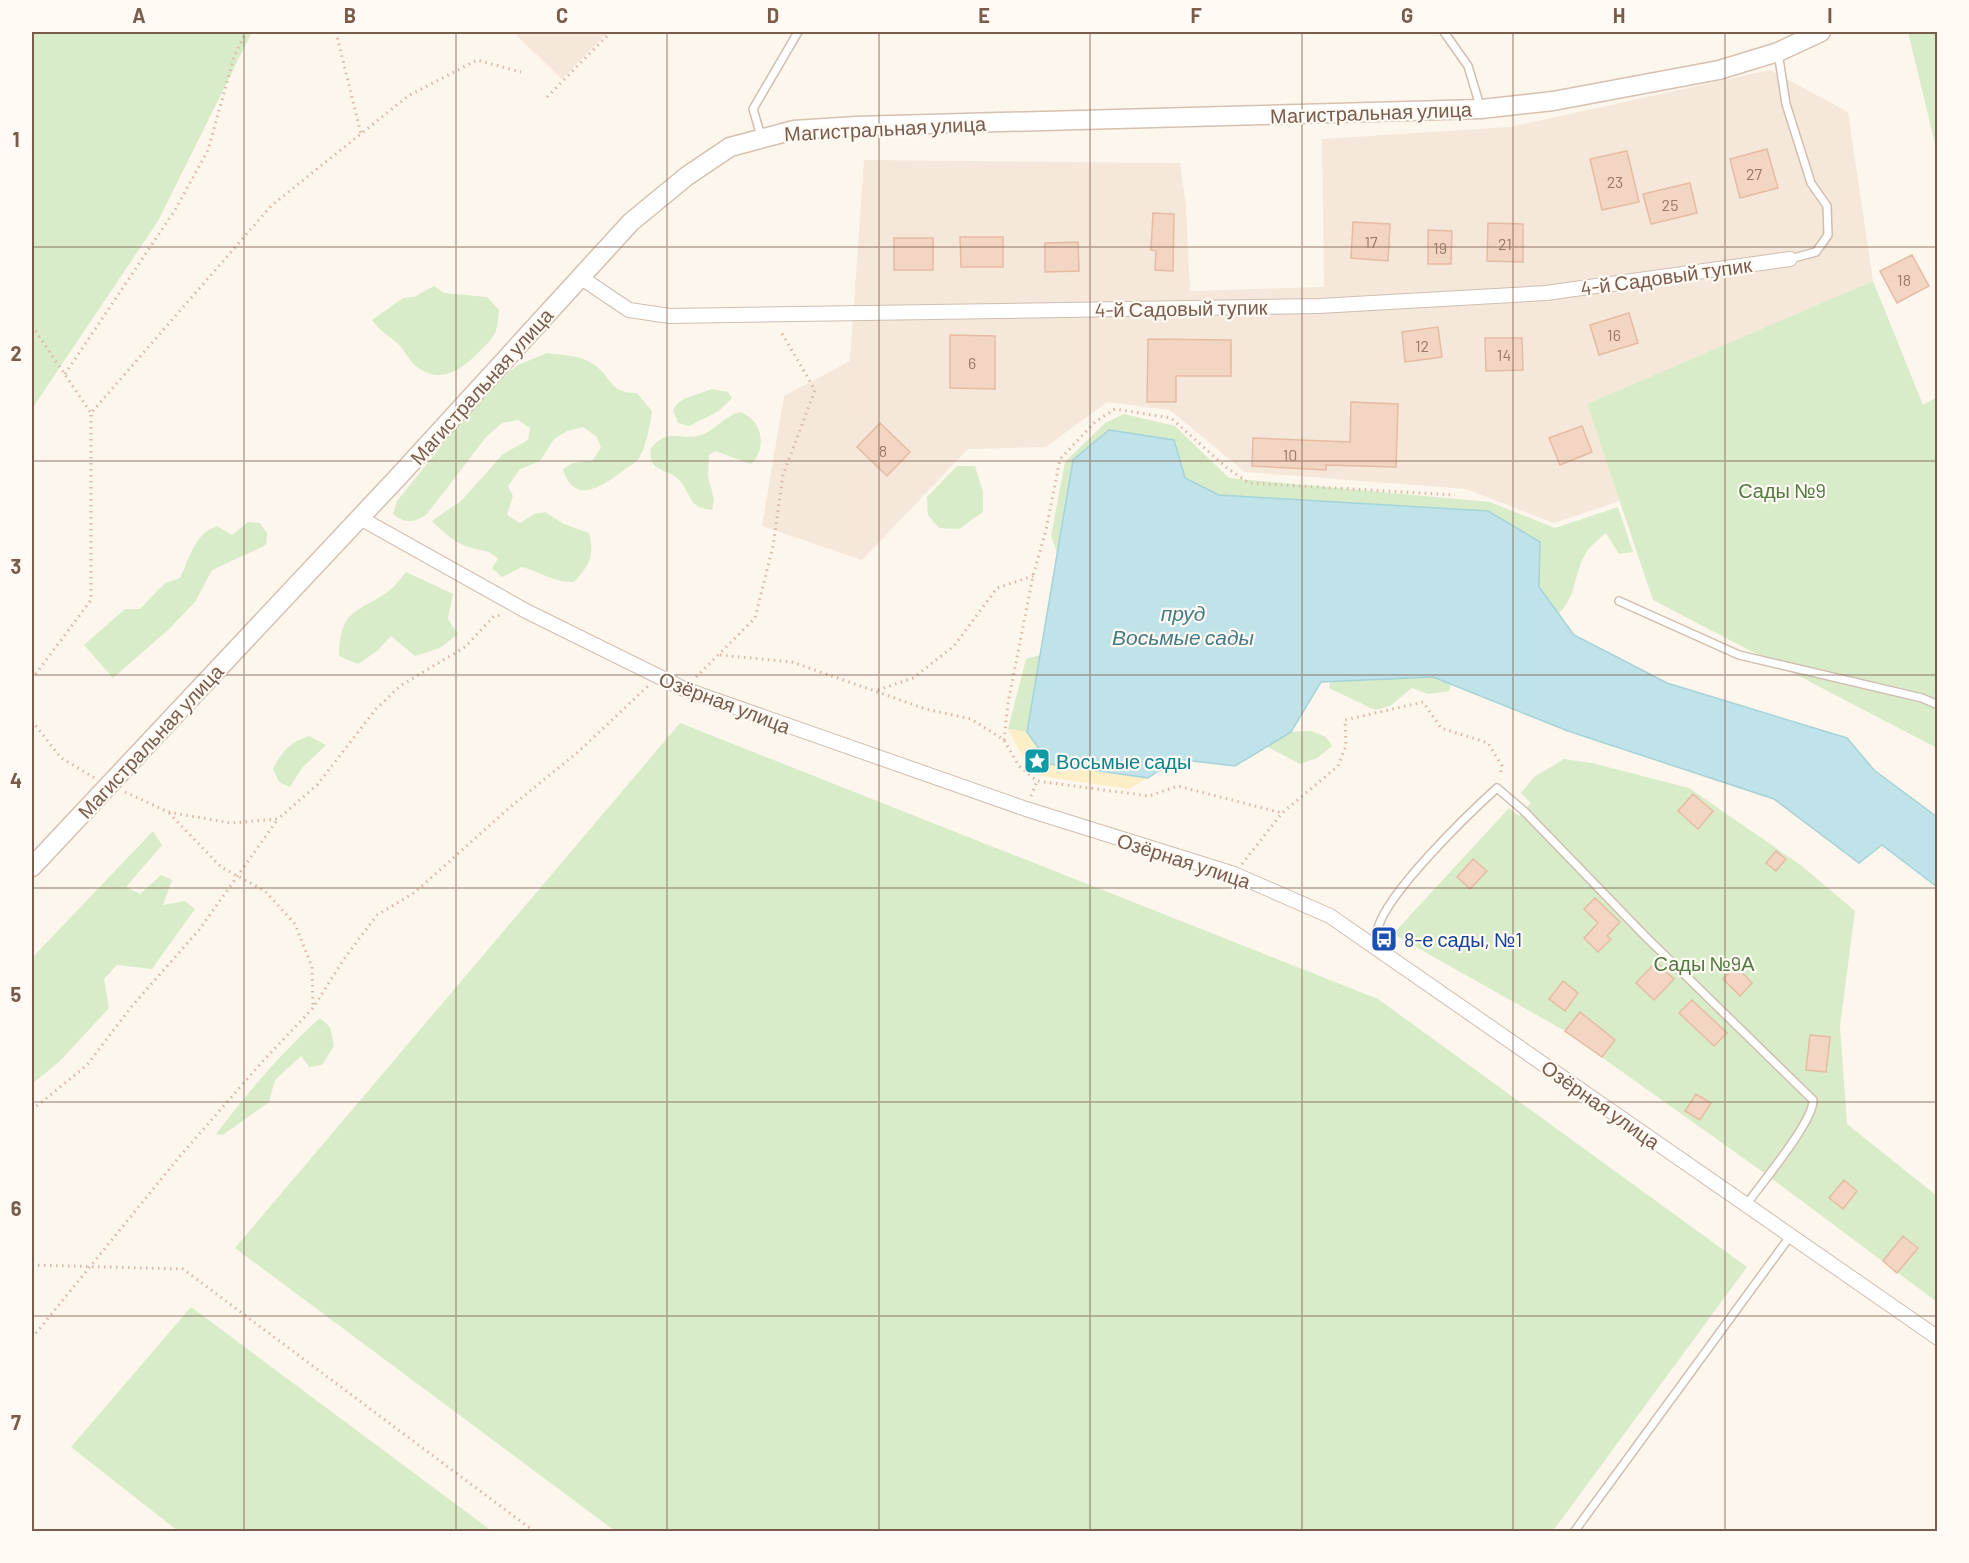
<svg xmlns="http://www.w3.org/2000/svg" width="1969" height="1563" font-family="Barlow,sans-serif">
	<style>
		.residential { fill: #f5e8da }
		.green { fill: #d8ecc9 }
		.sand { fill: #fcefc7 }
		.water { fill: #bfe3e8; stroke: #a5d3da; stroke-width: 1.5 }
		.building { fill: #f3d5c3; stroke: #e6bba3; stroke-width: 1.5 }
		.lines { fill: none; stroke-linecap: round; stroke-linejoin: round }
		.lane-casing { stroke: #d1beb0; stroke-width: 10 }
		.street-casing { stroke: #d1beb0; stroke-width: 16 }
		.secondary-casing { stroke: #d6c0b0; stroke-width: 21 }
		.path { stroke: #d9b8a5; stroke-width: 3; stroke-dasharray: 1.5 4.5; stroke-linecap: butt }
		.lane { stroke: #fff; stroke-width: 7 }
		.street { stroke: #fff; stroke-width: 14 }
		.secondary { stroke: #fff; stroke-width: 18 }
		.grid { fill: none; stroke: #7a5c4d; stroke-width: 1.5; stroke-opacity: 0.55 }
		.labels { text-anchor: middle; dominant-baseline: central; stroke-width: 4.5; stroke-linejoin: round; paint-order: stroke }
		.number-label { font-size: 16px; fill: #987a6a }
		.street-label { font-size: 20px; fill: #7a5c4d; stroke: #fffaf3 }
		.park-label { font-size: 20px; fill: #537a41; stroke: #fffaf3 }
		.culture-label { font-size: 20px; fill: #0d838f; stroke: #fffaf3; text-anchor: start }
		.transit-label { font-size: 20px; fill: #164399; stroke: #fffaf3; text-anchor: start }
		.water-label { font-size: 21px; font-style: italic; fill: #437c86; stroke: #fffaf3 }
		.neatline { fill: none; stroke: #7a5c4d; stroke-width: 2 }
		.grid-label { font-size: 20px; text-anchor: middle; font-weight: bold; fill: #7a5c4d }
	</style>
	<rect width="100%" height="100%" fill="#fdf6ec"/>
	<path class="residential" d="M 513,32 L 608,32 L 562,79 Z
		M 1770,70 L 1848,112 L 1873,281 L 1588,404 L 1620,501 L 1554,523 L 1466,489 L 1245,472 L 1170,410 L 1107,402 L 1046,447 L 968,449 L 862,560 L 762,526 L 784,396 L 850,361 L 864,160 L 1180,163 L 1186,206 L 1190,291 L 1324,287 L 1322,139 L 1510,127 Z"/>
	<path class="green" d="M 32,32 L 252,32 L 158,221 L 32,409 Z
		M 1908,32 L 1937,32 L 1937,152 Z
		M 1873,281 L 1923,405 L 1937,397 L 1937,748 L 1653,600 L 1587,404 Z
		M 434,286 L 444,293 L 487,297 L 499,310 C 497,335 496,335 478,353 C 460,371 440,384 417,367 C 410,362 406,352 399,345 C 390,336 379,331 372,320 L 403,298 L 414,297 Z
		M 547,353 C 562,355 580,355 593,364 C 613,377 608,393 637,393 L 652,411 C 650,425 646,450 637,461 C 634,464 629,466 625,469 C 606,484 574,508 563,469 L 573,463 L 592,461 L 601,448 L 597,437 L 583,427 L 567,431 L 554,439 L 540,461 L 520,469 L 508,486 L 513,496 L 507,515 L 520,523 L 534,514 L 545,512 L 564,524 L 589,533 C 595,556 589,566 574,582 C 555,583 540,572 522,567 L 502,577 L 492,568 L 498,559 C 488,548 476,551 463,545 C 451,539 442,531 432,521 L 462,500 L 503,454 L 528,440 L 530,428 L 518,420 L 502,423 L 487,436 L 427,514 C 414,523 406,524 393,514 L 397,501 L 488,388 L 518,365 Z
		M 712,389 L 728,392 L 732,398 L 719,411 L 689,426 L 678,423 L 673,410 L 677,404 L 684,399 Z
		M 740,412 C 762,419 768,448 751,464 L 715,451 L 709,455 L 708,476 L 714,499 L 712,510 C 686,507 693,495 679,480 C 667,467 647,473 651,448 C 670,425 684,443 704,434 C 717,428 725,416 740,412 Z
		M 1124,414 L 1175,426 L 1229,478 L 1490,502 L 1555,528 L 1618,507 L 1633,552 L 1619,554 L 1606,533 C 1600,538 1593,544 1588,550 C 1573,571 1578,596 1558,614 L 1538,587 L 1539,542 L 1488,511 L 1219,495 L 1185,478 L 1073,460 L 1057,553 L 1051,536 L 1065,462 L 1105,423 Z
		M 957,466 L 975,466 L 983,492 L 983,512 L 959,529 L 939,528 L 928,515 L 927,497 Z
		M 248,522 L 260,523 L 267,533 L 266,545 L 212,570 L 195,602 L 168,630 L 113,678 L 84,645 L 125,609 L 140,609 L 165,583 L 180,578 C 190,558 194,534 217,526 L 232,535 Z
		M 406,572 L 453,594 L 448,619 L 458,634 L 440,648 L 415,656 L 391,636 L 377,651 L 358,664 L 339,656 C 340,607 358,614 390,590 C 396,585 401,578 406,572 Z
		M 1040,655 L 1027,732 L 1008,729 L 1026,659 Z
		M 1432,677 L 1451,684 L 1449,691 L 1428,694 L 1412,688 L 1390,706 L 1375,710 L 1329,688 L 1330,682 Z
		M 680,723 L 1378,999 L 1747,1267 L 1553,1531 L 615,1531 L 235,1248 Z
		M 1311,731 L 1326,737 L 1332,746 L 1317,758 L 1300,764 L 1266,746 L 1291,732 Z
		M 309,736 L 326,745 L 302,768 L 290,787 L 279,782 L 273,769 C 282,751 290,742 309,736 Z
		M 1564,759 L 1592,763 L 1689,788 L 1802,866 L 1855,911 L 1840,1026 L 1847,1124 L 1937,1196 L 1937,1302 L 1767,1175 L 1565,1031 L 1393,934 L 1509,808 L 1519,816 L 1531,803 L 1521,793 L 1534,777 Z
		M 153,831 L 162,845 L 126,887 L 140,894 L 161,875 L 172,880 L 163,905 L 185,901 L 195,909 L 152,969 L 117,965 L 104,979 L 109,1008 L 60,1061 L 32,1084 L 32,958 Z
		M 320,1018 L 330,1027 L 334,1046 L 322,1065 L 309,1067 L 301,1056 L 275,1080 L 269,1102 L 223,1135 L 216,1134 C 248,1092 281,1053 320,1018 Z
		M 191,1307 L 492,1531 L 178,1531 L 71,1447 Z"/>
	<path class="sand" d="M 1008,729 L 1027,732 L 1051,764 L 1148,778 L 1129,789 L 1040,776 L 1023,757 Z"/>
	<path class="water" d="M 1109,430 L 1174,440 L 1185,478 L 1219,495 L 1488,511 L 1540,542 L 1539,587 L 1574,635 L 1667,683 L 1847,738 L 1874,770 L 1937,817 L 1938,820 L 1937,921 L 1937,887 L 1882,845 L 1859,863 L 1774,799 L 1568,731 L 1433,677 L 1321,682 L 1291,732 L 1235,766 L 1176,759 L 1148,778 L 1050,764 L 1027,732 L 1073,460 Z"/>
	<path class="building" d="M 1767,149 L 1778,188 L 1740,198 L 1730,159 Z
		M 1627,151 L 1639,202 L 1602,210 L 1590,159 Z
		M 1690,183 L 1697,213 L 1651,224 L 1643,194 Z
		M 1153,213 L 1174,214 L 1173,271 L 1155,270 L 1156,251 L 1151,250 Z
		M 1353,222 L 1390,224 L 1388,261 L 1351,258 Z
		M 1488,223 L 1523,224 L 1523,262 L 1487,261 Z
		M 1428,230 L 1452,231 L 1451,264 L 1428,264 Z
		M 960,237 L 1003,237 L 1003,267 L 961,267 Z
		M 894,238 L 933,238 L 933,270 L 894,270 Z
		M 1078,242 L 1079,271 L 1045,272 L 1045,243 Z
		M 1912,255 L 1929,286 L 1897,303 L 1880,271 Z
		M 1629,313 L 1638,343 L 1599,355 L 1590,325 Z
		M 1438,327 L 1442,357 L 1405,362 L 1402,332 Z
		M 950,335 L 995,336 L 995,389 L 950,388 Z
		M 1485,338 L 1522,338 L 1523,370 L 1486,371 Z
		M 1148,339 L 1231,340 L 1231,376 L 1176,376 L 1176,402 L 1147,402 Z
		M 1351,402 L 1398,404 L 1396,467 L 1326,465 L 1326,470 L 1252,466 L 1253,438 L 1350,442 Z
		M 880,423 L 910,452 L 887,476 L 857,447 Z
		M 1582,426 L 1592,452 L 1560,465 L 1549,438 Z
		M 1693,794 L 1713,811 L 1698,829 L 1678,811 Z
		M 1776,851 L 1786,859 L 1776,871 L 1766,863 Z
		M 1473,859 L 1487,871 L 1470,889 L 1457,877 Z
		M 1595,898 L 1620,922 L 1607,936 L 1611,939 L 1598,952 L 1584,938 L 1598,923 L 1584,909 Z
		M 1656,962 L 1674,979 L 1654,1000 L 1636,983 Z
		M 1736,966 L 1752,983 L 1740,996 L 1723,979 Z
		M 1563,981 L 1578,993 L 1565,1011 L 1549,999 Z
		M 1692,1000 L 1727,1033 L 1714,1046 L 1679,1013 Z
		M 1580,1012 L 1615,1040 L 1602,1057 L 1565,1031 Z
		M 1810,1035 L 1830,1037 L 1826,1072 L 1806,1070 Z
		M 1696,1094 L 1711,1103 L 1700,1120 L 1685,1111 Z
		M 1844,1180 L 1857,1191 L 1843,1209 L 1829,1198 Z
		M 1903,1236 L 1918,1248 L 1897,1273 L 1883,1261 Z"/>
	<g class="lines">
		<defs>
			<path id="lane" d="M 1444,32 L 1468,66 L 1480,106
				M 1778,52 L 1786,104 L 1811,183 L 1827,206 L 1828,235 L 1816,252 L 1790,259
				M 761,136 L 753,109 L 798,32
				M 1619,601 L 1739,655 L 1922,698 L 1938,705
				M 1375,947 C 1376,941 1376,934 1378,928 C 1387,893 1468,814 1497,788 L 1524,811 L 1645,936 L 1813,1100 C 1814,1121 1761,1184 1746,1205
				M 1574,1532 L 1791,1235"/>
			<path id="street" d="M 580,277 L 629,310 L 670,316 L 1319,306 L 1546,293 L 1790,259
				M 360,518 L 526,611 L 684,689 L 1026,809 L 1234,874 L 1330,916 L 1938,1338"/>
			<path id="secondary" d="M 32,867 L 399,476 L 631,222 L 687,176 L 730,147 L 794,130 L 856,126 L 1481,109 L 1553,101 L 1719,70 L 1778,52 L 1821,32"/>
		</defs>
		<use href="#lane" class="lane-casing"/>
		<use href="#street" class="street-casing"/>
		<use href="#secondary" class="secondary-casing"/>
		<path class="path" d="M 336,32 L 361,134
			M 547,97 L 611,32
			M 32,326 L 91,413
			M 65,374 L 175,210 L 208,150 L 234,57 L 246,32
			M 720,655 L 792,662 L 926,709 L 971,719 L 1004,740 L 1019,766 L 1037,781 L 1149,796 L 1178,786 L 1282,813
			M 696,677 L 755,618 L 773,546 L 783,475 L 815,390 L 780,330
			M 32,679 L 91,600 L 91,413 L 271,206 L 408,96 L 477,60 L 521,72
			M 878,690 L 913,678 L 954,646 L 997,588 L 1033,576
			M 32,721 L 61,758 L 95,778
			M 1004,740 L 1008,703 L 1033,576 L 1046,530 L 1060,459 L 1095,422 L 1115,409 L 1171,418 L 1227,468 L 1249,483 L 1455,495
			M 125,792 L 168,812 L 231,823 L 278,819 L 317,785 L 376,709 L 400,686 L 465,647 L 494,616 L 503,615
			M 1031,796 L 1037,781
			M 169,813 L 221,867 L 265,891 L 295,924 L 312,967 L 313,1008
			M 1242,864 L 1282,813 L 1338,766 L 1346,746 L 1345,720 L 1423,702 L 1441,728 L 1488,743 L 1502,766 L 1500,776
			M 32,1110 L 87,1065 L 132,1006 L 199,930 L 278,819
			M 32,1265 L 183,1269 L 535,1532
			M 32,1338 L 180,1156 L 262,1062 L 313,1008 L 344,959 L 377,915 L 414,893 L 509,808 L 578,752 L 648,686"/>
		<use href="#lane" class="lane"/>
		<use href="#street" class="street"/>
		<use href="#secondary" class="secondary"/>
	</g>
	<path class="grid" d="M 244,32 L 244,1532M 456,32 L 456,1532M 667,32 L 667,1532M 879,32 L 879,1532M 1090,32 L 1090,1532M 1302,32 L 1302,1532M 1513,32 L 1513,1532M 1725,32 L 1725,1532M 32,247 L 1938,247M 32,461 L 1938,461M 32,675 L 1938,675M 32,888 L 1938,888M 32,1102 L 1938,1102M 32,1316 L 1938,1316"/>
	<defs>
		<symbol id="sight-square" viewBox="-11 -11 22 22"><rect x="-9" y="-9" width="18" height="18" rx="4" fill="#0f9aa8" stroke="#fffaf3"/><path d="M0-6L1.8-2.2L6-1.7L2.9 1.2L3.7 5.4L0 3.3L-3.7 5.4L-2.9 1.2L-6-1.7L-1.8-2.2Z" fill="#fff"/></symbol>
		<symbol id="bus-square" viewBox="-11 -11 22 22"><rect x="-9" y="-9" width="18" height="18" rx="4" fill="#1a4fb4" stroke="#fffaf3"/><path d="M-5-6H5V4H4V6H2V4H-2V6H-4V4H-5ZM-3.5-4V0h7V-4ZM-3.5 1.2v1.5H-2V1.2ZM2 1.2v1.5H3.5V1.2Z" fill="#fff"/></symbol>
	</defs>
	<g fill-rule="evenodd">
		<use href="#sight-square" x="1022" y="746" width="30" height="30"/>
		<use href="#bus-square" x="1369" y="924" width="30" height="30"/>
	</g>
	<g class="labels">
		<g class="number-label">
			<text x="1754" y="173">27</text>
			<text x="1615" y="181">23</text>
			<text x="1670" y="204">25</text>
			<text x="1371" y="241">17</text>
			<text x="1505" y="243">21</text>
			<text x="1440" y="247">19</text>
			<text x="1904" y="279">18</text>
			<text x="1614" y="334">16</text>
			<text x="1422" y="345">12</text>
			<text x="1504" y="354">14</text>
			<text x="972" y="362">6</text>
			<text x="883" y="450">8</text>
			<text x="1290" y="454">10</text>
		</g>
		<g class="street-label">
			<text transform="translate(1371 112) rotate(-2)">Магистральная улица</text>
			<text transform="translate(885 128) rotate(-3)">Магистральная улица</text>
			<text transform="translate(1666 276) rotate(-8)">4-й Садовый тупик</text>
			<text transform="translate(1181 308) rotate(-1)">4-й Садовый тупик</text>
			<text transform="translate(481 386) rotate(-48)">Магистральная улица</text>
			<text transform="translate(725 702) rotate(21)">Озёрная улица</text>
			<text transform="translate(150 741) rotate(-47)">Магистральная улица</text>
			<text transform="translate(1184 860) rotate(18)">Озёрная улица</text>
			<text transform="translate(1601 1104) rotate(35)">Озёрная улица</text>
		</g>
		<g class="park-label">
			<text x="1782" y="490">Сады №9</text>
			<text x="1704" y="963">Сады №9А</text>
		</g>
		<g class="culture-label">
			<text x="1056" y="761">Восьмые сады</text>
		</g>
		<g class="transit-label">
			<text x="1404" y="939">8-е сады, №1</text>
		</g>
		<g class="water-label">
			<text x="1183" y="612">пруд<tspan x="1183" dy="24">Восьмые сады</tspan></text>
		</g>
	</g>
	<rect width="1969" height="1563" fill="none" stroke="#fffaf3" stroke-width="66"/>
	<rect x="33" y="33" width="1903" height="1497" class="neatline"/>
	<g class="grid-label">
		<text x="139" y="23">A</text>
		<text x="350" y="23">B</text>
		<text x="562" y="23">C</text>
		<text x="773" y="23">D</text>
		<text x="984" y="23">E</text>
		<text x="1196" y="23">F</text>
		<text x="1407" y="23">G</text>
		<text x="1619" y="23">H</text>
		<text x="1830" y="23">I</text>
		<text x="16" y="147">1</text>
		<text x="16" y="361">2</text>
		<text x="16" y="574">3</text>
		<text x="16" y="788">4</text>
		<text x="16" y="1002">5</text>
		<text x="16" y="1216">6</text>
		<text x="16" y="1430">7</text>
	</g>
</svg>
